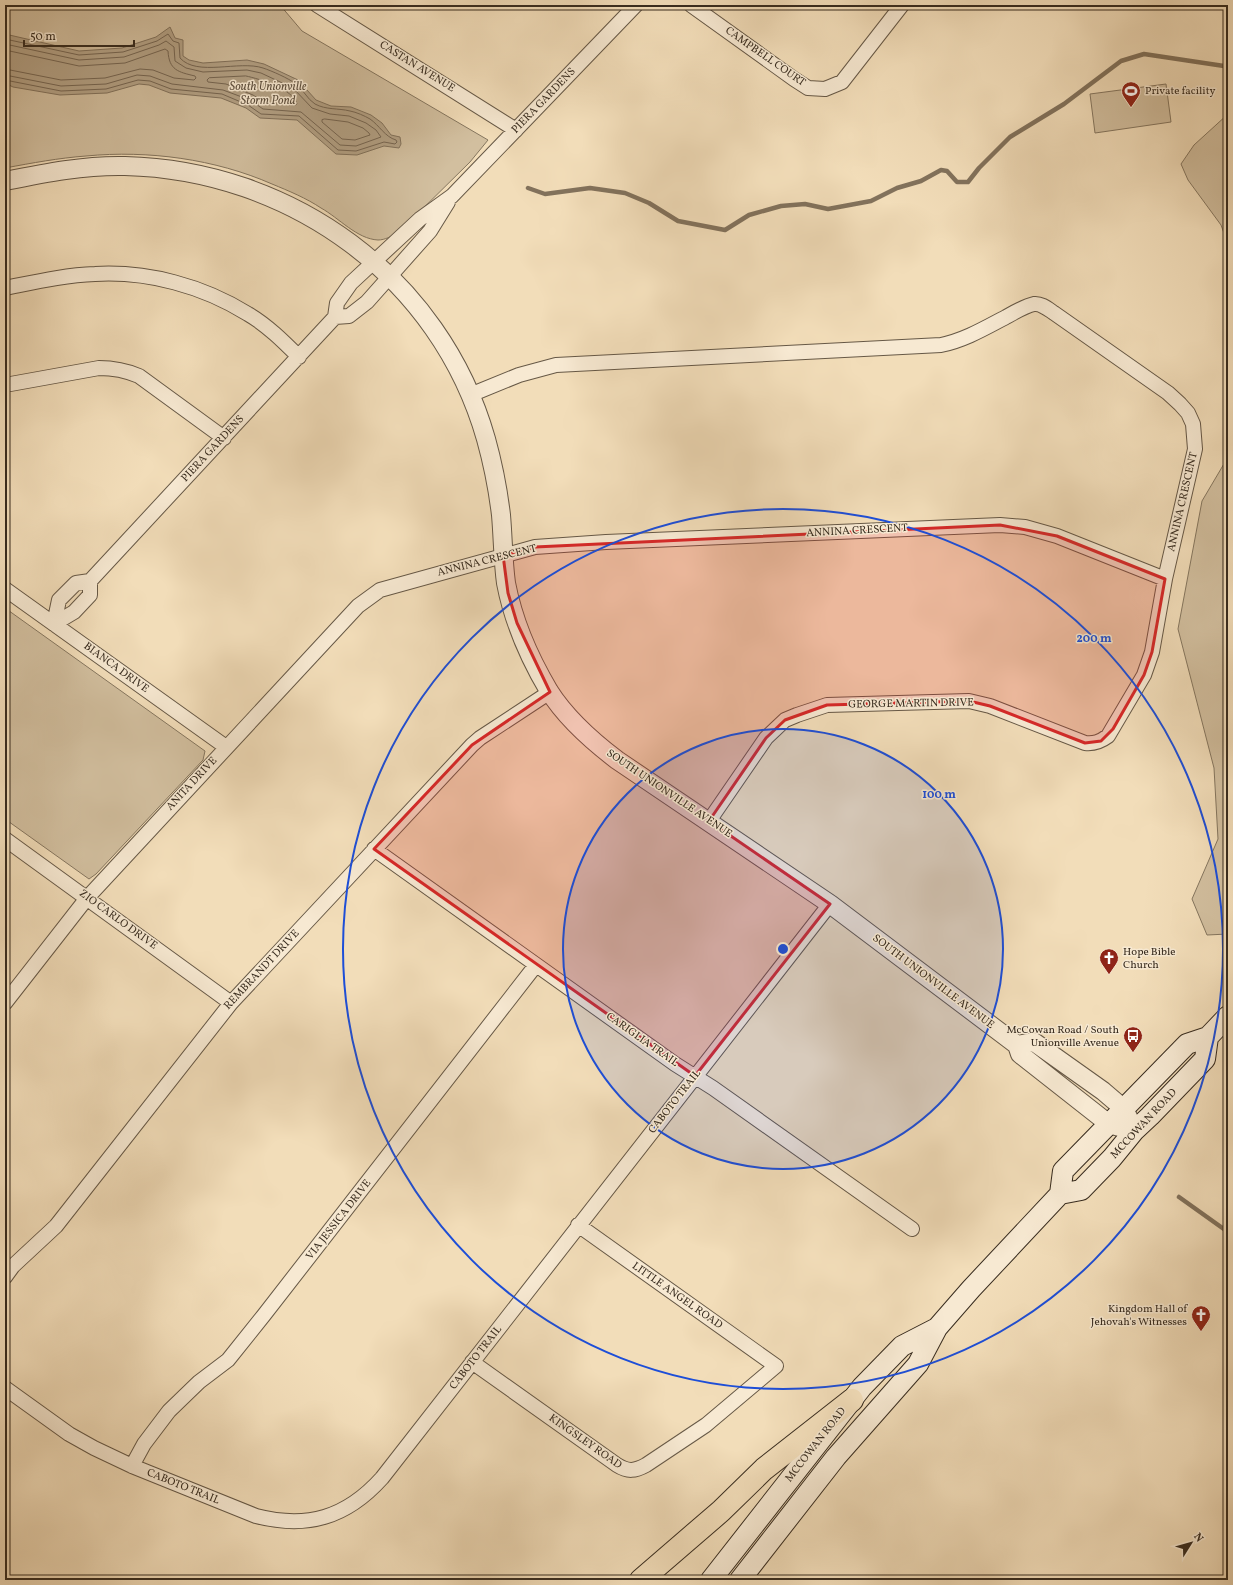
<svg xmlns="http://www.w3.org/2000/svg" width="1233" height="1585" font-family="Vollkorn,serif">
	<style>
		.green { fill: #d2bf9f; stroke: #85765f }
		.water { fill: #b3a185; stroke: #82725c }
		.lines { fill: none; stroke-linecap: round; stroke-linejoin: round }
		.shore { stroke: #766652; stroke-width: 1 }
		.stream { stroke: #82725c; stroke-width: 4.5 }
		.minor-casing { stroke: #665846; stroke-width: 16 }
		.tertiary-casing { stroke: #665846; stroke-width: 20 }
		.secondary-casing { stroke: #382c1f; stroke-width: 22 }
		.motorway-casing { stroke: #382c1f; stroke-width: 24 }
		.minor { stroke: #f7e9d2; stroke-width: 14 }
		.tertiary { stroke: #f7e9d2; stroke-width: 18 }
		.secondary { stroke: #f7e9d2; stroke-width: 20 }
		.motorway { stroke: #f2ddb9; stroke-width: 22 }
		.marked { fill: #d62828; fill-opacity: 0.2; stroke: #d62828; stroke-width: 3; stroke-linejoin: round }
		.ring { fill: none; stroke: #1d4ed8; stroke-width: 2 }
		.labels { text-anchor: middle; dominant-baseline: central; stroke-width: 3; stroke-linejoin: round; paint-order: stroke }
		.street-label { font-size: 11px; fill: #382c1f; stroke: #f7e9d2 }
		.poi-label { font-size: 11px; fill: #382c1f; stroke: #f7e9d2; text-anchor: start }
		.water-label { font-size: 12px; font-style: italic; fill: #5d4f3e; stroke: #f7e9d2 }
		.centre { fill: #1d4ed8; stroke: #f7e9d2; stroke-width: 2 }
		.ring-label { font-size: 12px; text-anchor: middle; font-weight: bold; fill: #1d4ed8; stroke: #f7e9d2; stroke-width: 3; stroke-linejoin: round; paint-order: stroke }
	</style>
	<rect width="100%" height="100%" fill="#f2ddb9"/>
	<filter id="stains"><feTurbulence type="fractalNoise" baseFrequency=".005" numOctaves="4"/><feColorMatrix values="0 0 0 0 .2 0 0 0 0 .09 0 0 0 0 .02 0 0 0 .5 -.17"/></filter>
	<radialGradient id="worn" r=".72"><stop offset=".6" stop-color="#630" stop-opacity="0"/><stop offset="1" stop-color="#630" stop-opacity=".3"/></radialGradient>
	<path class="green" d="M 5,5 L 280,5 L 302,31 L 488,140 L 470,162 L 398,233 C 392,236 385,240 378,240 C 357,239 339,218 321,208 C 306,198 289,191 272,184 C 215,159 148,150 86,156 C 59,158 32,163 5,168 Z
		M 1166,84 L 1171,122 L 1095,133 L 1090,94 Z
		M 1228,114 L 1228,244 L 1221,225 L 1188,180 L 1181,164 L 1194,145 Z
		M 1228,457 L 1228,934 L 1207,935 L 1192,899 L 1218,839 L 1214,768 L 1178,629 L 1202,501 Z
		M 5,608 L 205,751 L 203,760 L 96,874 L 89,879 L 5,819 Z"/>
	<path class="water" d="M 170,27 L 175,38 L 183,40 L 183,56 L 189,60 L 203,63 L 247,60 L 264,64 L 298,80 L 316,100 L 331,106 L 351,107 L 371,115 L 382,123 L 391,135 L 400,137 L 401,144 L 399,148 L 384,146 L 357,155 L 336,154 L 297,120 L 260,118 L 246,108 L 221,98 L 170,93 L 149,85 L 139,84 L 107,93 L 60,95 L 13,87 L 5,83 L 5,34 L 79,51 L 122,48 L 156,37 Z"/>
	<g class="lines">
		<path class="shore" d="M 5,39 L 79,55 L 123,52 L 157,41 L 168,34 L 173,41 L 179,43 L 180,58 C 197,77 239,60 263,68 C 272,71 288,78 296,84 C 303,89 307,99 315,104 C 326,110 338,108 350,111 C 356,112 365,116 370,119 C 379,125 385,137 396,140 L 397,142 L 395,144 L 384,142 L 356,151 L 338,150 L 299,116 L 261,114 L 248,105 L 222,94 L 171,89 L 150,81 L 138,80 L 106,89 L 61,91 L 5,80
			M 5,44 L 79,60 L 124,57 L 159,45 L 166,41 L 174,47 L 175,61 L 186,68 L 203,72 L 247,70 L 261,73 L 293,88 L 312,108 L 330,114 L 349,116 L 366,123 L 376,130 L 381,137 L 356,146 L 340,145 L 301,112 L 263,109 L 250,100 L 223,90 L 172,84 L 150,76 L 137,75 L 106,84 L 61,86 L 5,75
			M 5,50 L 79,66 L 125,63 L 165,49 L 168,51 C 169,70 178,72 195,76 L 196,78 L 194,80 L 174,78 L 153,70 L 140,69 L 105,78 L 61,80 L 5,69
			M 246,76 C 260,79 293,89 297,104 L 295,105 L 265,103 L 253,95 L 226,84 L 208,82 L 207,80 L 209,78 Z
			M 325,119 L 348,122 L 363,128 L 369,133 L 370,135 L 355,140 L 342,139 L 322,122 L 322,120 Z"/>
		<path class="stream" d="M 528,188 L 545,194 L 590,188 L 625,193 L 649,203 L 678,221 L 725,230 L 749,215 L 781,206 L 805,204 L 828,209 L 871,201 L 897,188 L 921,181 L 941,170 L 947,171 L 957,182 L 968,182 L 979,168 L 1010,137 L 1064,104 L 1121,61 L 1144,54 L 1224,66 L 1228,69
			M 1179,1197 L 1228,1232"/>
		<defs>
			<path id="minor" d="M 317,5 L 516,130
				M 691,5 L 794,79 L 808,88 L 825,89 L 842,82 L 902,5
				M 5,288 C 35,282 65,275 95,274 C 148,271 203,286 248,314 C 267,325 284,342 299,357
				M 335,317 L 349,316 L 367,302 L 430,231 L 448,202
				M 5,385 L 99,368 C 114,368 125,370 139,376 L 224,438
				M 470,395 L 519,375 L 556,365 L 941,345 C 965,340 985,328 1006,317 C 1015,312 1025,306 1034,304 C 1041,303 1048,309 1054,313 L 1168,393 L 1180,404 L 1188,413 L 1193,424 L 1195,449 L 1165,579 L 1152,652 L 1144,675 L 1108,736 C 1100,742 1094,744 1085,743 L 990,706 L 969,701 L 827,705 L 797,715 L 785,720 L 766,738 L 709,821
				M 5,589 L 226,747
				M 54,624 L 59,600 L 76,583 L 90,581 L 335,317 L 337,303 L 351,283 L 420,219 L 452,196 L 636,5
				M 54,624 L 74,612 L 90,595 L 90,581
				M 5,839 L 231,1003
				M 374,849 L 675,1064 L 713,1088 L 912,1229
				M 5,1003 L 87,898 L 358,606 L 380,590 L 535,547 L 606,542 L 1000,525 L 1025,527 L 1057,536 L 1165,579
				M 5,1277 L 13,1266 L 56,1226 L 231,1003 L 472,745 L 480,738 L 550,692
				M 472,1362 L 617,1465 C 628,1472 635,1471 646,1465 L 706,1425 L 776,1366 L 578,1225
				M 5,1388 L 69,1434 L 94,1448 L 132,1466 L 256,1516 C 307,1529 346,1518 382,1478 L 830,904
				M 132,1466 L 144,1444 L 169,1411 L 199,1382 L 228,1360 L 264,1315 L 536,965"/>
			<path id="tertiary" d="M 5,181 C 45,173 85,165 125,166 C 291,170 440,277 486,439 C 493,464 498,490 501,515 C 503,538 503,561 506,583 C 513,620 530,659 549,691 C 566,718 592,741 617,760 L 830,904 L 1017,1045 L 1020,1054 L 1109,1124 L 1134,1131
				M 1017,1045 L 1034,1042 L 1103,1091 L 1124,1109 L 1130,1121"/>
			<path id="secondary" d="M 1060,1194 L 1081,1190 L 1112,1158 L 1134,1131 L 1150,1116 L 1205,1059 L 1208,1037
				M 711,1580 L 862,1387 L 902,1346 L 937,1328
				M 740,1580 L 836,1457 L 918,1364 L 937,1328 L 971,1289 L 1060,1194 L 1063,1171 L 1187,1044 L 1208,1037 L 1228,1016"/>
			<path id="motorway" d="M 641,1580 L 721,1511 L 764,1469 L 852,1400"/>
		</defs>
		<use href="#minor" class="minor-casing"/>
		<use href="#tertiary" class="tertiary-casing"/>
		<use href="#secondary" class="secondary-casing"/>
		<use href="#motorway" class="motorway-casing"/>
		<use href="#minor" class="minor"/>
		<use href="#tertiary" class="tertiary"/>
		<use href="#secondary" class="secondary"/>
		<use href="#motorway" class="motorway"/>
	</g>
	<path class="marked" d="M 1000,525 L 1057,536 L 1165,579 L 1152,652 L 1144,675 L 1113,729 L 1101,741 L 1085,743 L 990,706 L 969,701 L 827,705 L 785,720 L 766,738 L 709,821 L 830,904 L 695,1076 L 374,849 L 472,745 L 550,692 L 517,623 L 508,593 L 503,555 L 535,547 Z"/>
	<circle cx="783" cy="949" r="220" fill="#1d4ed8" fill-opacity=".12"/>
	<g class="ring">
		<circle cx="783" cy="949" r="220"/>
		<circle cx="783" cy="949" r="440"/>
	</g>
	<defs>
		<symbol id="stadium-pin" viewBox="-11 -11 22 30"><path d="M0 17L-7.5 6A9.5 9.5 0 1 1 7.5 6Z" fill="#8f2418" stroke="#f7e9d2"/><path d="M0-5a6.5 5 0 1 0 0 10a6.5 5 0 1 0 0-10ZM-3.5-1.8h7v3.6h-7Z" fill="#fff"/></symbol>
		<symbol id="church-pin" viewBox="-11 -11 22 30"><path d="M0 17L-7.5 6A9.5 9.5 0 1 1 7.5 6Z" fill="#8f2418" stroke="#f7e9d2"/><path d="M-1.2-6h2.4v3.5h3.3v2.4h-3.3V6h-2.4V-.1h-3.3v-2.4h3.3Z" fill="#fff"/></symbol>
		<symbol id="bus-pin" viewBox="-11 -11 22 30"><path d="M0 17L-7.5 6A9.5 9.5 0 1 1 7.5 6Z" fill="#8f2418" stroke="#f7e9d2"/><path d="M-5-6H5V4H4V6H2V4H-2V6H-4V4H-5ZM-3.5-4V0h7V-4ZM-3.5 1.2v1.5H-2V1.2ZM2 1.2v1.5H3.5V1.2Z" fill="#fff"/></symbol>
	</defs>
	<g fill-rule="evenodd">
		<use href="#stadium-pin" x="1120" y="80" width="22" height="30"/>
		<use href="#church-pin" x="1098" y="947" width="22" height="30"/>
		<use href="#bus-pin" x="1122" y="1025" width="22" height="30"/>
		<use href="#church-pin" x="1190" y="1304" width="22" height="30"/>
	</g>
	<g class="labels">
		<g class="street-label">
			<text transform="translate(765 57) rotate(35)">CAMPBELL COURT</text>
			<text transform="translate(417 67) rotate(32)">CASTAN AVENUE</text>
			<text transform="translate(544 101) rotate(-46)">PIERA GARDENS</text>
			<text transform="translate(213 449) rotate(-47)">PIERA GARDENS</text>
			<text transform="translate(1183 502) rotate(-77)">ANNINA CRESCENT</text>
			<text transform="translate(857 531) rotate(-3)">ANNINA CRESCENT</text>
			<text transform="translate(487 561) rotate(-14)">ANNINA CRESCENT</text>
			<text transform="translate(116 668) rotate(36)">BIANCA DRIVE</text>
			<text transform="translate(911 704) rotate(-1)">GEORGE MARTIN DRIVE</text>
			<text transform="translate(192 784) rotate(-47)">ANITA DRIVE</text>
			<text transform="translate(669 794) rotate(34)">SOUTH UNIONVILLE AVENUE</text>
			<text transform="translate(118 920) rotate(36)">ZIO CARLO DRIVE</text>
			<text transform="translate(262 970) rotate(-47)">REMBRANDT DRIVE</text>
			<text transform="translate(933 982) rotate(37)">SOUTH UNIONVILLE AVENUE</text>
			<text transform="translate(642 1040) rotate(35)">CARIGLIA TRAIL</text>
			<text transform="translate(675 1102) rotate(-52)">CABOTO TRAIL</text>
			<text transform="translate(1144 1124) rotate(-47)">MCCOWAN ROAD</text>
			<text transform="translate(339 1220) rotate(-52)">VIA JESSICA DRIVE</text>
			<text transform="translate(677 1296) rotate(35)">LITTLE ANGEL ROAD</text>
			<text transform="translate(476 1358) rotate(-52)">CABOTO TRAIL</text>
			<text transform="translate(585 1442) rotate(35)">KINGSLEY ROAD</text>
			<text transform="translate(816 1445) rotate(-52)">MCCOWAN ROAD</text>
			<text transform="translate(183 1487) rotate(22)">CABOTO TRAIL</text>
		</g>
		<g class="poi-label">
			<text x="1145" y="91">Private facility</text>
			<text x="1123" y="952">Hope Bible<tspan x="1123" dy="13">Church</tspan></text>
			<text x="1119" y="1030" text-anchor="end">McCowan Road / South<tspan x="1119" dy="13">Unionville Avenue</tspan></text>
			<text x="1187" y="1309" text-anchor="end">Kingdom Hall of<tspan x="1187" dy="13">Jehovah's Witnesses</tspan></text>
		</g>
		<g class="water-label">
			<text x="268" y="87">South Unionville<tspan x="268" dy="14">Storm Pond</tspan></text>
		</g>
	</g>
	<circle cx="783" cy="949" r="6" class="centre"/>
	<g class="ring-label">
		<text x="1094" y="642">200 m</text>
		<text x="939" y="798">100 m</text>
	</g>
	<rect width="1233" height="1585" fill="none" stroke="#f2ddb9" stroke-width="20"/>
	<rect x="6" y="6" width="1221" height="1573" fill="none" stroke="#382c1f" stroke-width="2"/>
	<rect x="10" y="10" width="1213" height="1565" fill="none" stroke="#382c1f"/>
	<g transform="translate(1191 1543) rotate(53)" stroke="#f7e9d2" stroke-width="3" paint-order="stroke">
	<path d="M0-3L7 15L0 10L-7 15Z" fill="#382c1f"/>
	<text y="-6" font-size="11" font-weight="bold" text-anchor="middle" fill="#382c1f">N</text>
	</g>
	<path d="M24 40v6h110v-6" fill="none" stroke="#382c1f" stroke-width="2"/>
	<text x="30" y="40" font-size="12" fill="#382c1f" stroke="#f7e9d2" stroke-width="3" paint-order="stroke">50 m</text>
	<rect width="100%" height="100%" filter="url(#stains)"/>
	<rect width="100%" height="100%" fill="url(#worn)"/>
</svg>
